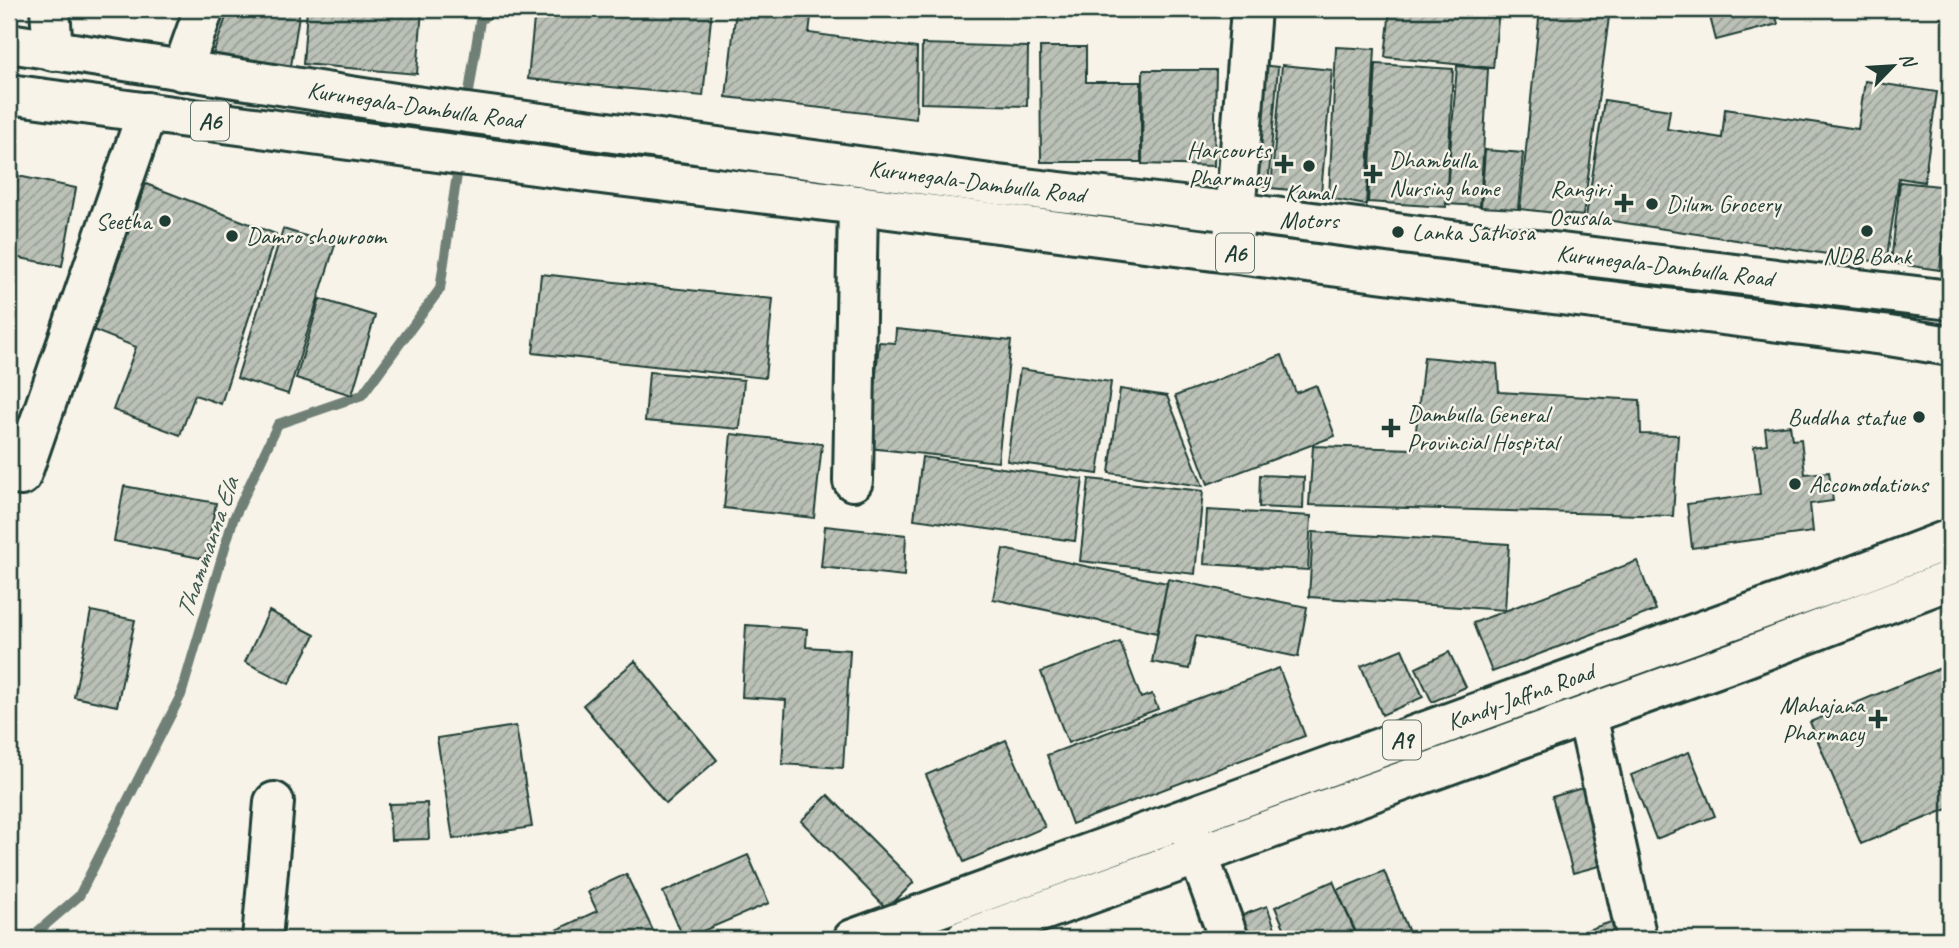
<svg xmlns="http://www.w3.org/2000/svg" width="1959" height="948" font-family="Caveat,sans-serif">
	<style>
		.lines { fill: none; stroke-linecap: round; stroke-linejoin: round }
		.stream { stroke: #6f8077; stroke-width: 10 }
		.building { fill: url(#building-hatch); stroke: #1f3d34; stroke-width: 2 }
		.minor-casing { stroke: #1f3d34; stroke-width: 44 }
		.highway-casing { stroke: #1f3d34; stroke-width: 44 }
		.minor { stroke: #f7f3e8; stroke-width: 38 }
		.highway { stroke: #f7f3e8; stroke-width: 38 }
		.poi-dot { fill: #1f3d34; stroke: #f7f3e8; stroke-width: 2.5 }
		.labels { text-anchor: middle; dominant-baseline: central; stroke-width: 5; stroke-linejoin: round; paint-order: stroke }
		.shield { fill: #f7f3e8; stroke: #60746a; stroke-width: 2 }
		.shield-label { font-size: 23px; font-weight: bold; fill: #1f3d34 }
		.street-label { font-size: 24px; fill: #1f3d34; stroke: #f7f3e8 }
		.poi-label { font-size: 24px; fill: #1f3d34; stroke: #f7f3e8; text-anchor: start }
		.water-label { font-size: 26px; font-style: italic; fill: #405950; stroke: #f7f3e8 }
	</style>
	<defs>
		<pattern id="building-hatch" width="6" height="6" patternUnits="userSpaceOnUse" patternTransform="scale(1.75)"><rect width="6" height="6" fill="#bbc1b6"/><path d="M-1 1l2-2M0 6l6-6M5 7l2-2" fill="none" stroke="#979e95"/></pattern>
	</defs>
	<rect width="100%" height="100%" fill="#f7f3e8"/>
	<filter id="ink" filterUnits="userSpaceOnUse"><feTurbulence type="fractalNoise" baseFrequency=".0143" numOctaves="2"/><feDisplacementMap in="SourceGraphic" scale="14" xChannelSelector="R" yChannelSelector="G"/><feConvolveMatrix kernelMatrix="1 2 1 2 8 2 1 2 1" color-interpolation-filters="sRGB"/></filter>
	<g filter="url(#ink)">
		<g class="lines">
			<path class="stream" d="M 467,105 L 480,21 L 492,9
				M 29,939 L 79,896 L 181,695 L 233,520 L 278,424 L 362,395 L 440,289 L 459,161"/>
		</g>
		<path class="building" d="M 229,9 L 300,9 L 291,66 L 211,60 Z
			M 307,9 L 422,9 L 417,74 L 303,64 Z
			M 535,9 L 712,9 L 703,96 L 528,79 Z
			M 736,9 L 812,9 L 809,33 L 917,48 L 916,119 L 726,97 Z
			M 1390,9 L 1481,9 L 1499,10 L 1493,68 L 1385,57 Z
			M 1540,9 L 1610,9 L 1583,216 L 1520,209 Z
			M 1708,9 L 1774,9 L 1778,24 L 1716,40 Z
			M 922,44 L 1028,47 L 1027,106 L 921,103 Z
			M 1040,47 L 1086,47 L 1086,82 L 1141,82 L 1141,162 L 1041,162 Z
			M 1336,47 L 1375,49 L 1366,205 L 1329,198 Z
			M 1251,64 L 1278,67 L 1268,186 L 1240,184 Z
			M 1376,64 L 1453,69 L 1446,207 L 1368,202 Z
			M 1282,65 L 1332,70 L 1321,193 L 1271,188 Z
			M 1457,66 L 1488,69 L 1480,206 L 1446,204 Z
			M 1143,70 L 1216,70 L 1214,166 L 1142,164 Z
			M 1865,81 L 1937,92 L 1924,182 L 1899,178 L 1886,263 L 1586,217 L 1604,100 L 1670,110 L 1667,129 L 1722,138 L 1725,109 L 1858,129 Z
			M 1485,150 L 1523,153 L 1518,209 L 1481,207 Z
			M 9,176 L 15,177 L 9,211 Z
			M 18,176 L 76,188 L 62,266 L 9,256 L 9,226 Z
			M 1900,182 L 1949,187 L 1940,270 L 1891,263 Z
			M 146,184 L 276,234 L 221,404 L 195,395 L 180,435 L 113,410 L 136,347 L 93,330 Z
			M 1950,213 L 1950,275 L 1946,275 Z
			M 283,229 L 335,245 L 288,394 L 237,378 Z
			M 541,274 L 773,299 L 765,378 L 533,353 Z
			M 320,299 L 375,316 L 352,395 L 296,378 Z
			M 896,329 L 1011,341 L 998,462 L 869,448 L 879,342 L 895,343 Z
			M 1282,355 L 1296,393 L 1316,385 L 1335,436 L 1208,484 L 1175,396 Z
			M 1424,357 L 1497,364 L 1499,392 L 1640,400 L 1641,434 L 1678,435 L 1673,516 L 1309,505 L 1313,446 L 1414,449 Z
			M 1020,369 L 1111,382 L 1098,474 L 1007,461 Z
			M 649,372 L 744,380 L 740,429 L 645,421 Z
			M 1120,389 L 1167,396 L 1203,486 L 1109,473 Z
			M 1790,425 L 1792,440 L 1801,439 L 1805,474 L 1829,472 L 1833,501 L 1810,504 L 1813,532 L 1692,548 L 1687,504 L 1760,494 L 1754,446 L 1767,444 L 1765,428 Z
			M 731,434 L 822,444 L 814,518 L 724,508 Z
			M 922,457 L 1083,479 L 1075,541 L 914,519 Z
			M 1260,475 L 1304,477 L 1303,509 L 1259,507 Z
			M 1089,479 L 1203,491 L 1195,574 L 1080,561 Z
			M 124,486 L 216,503 L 205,559 L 114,541 Z
			M 1207,510 L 1311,516 L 1308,570 L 1204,564 Z
			M 825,526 L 906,535 L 904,576 L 821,567 Z
			M 1313,532 L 1509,544 L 1505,610 L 1309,597 Z
			M 1003,549 L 1167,583 L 1157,633 L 993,599 Z
			M 1637,561 L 1656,610 L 1492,672 L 1473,623 Z
			M 1168,579 L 1307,607 L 1298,657 L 1196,636 L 1189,669 L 1152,662 Z
			M 91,611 L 135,620 L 117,706 L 74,697 Z
			M 269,611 L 315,635 L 289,684 L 245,662 Z
			M 746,625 L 807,629 L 806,647 L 850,650 L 843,768 L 782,764 L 786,700 L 742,697 Z
			M 1120,642 L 1141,698 L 1152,694 L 1158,709 L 1068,743 L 1041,672 Z
			M 1402,649 L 1423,697 L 1382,715 L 1361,666 Z
			M 1449,652 L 1466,687 L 1432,702 L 1416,668 Z
			M 635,661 L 717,760 L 666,804 L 583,705 Z
			M 1950,664 L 1950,808 L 1861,844 L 1810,722 Z
			M 1279,668 L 1305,736 L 1072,824 L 1047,755 Z
			M 516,726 L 532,827 L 453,839 L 437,738 Z
			M 1006,740 L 1045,827 L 964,862 L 926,775 Z
			M 1689,752 L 1715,816 L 1656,839 L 1631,775 Z
			M 1589,786 L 1610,863 L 1573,873 L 1552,797 Z
			M 828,795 L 914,882 L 887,909 L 801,821 Z
			M 427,803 L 429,839 L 391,840 L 389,804 Z
			M 748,855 L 769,903 L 684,939 L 663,892 Z
			M 1384,871 L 1408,930 L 1385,939 L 1359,939 L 1337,890 Z
			M 626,874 L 657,939 L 537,939 L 597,911 L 588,892 Z
			M 1333,881 L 1358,939 L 1289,939 L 1275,907 Z
			M 1267,906 L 1279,939 L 1236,939 L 1229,920 Z
			M 1611,922 L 1617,939 L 1567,939 L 1566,937 Z"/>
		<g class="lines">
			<defs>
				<path id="minor" d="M 50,9 L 53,51
					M 182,71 L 204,9
					M 1232,253 L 1251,9
					M 21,476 L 147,112
					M 853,481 L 858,205
					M 1587,715 L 1637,939
					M 1187,824 L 1229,939
					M 262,939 L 274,802"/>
				<g id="highway">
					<path id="s1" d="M 9,43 L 408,105 L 998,185 L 1235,212 L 1419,236 L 1950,300"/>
					<path d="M 9,94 L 609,175 L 858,205 L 1416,277 L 1883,335 L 1950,346"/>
					<path id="s2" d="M 853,939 L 1856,575 L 1950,539"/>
					<path d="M 965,939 L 1739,660 L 1950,580"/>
				</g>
			</defs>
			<use href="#minor" class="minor-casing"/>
			<use href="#highway" class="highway-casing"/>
			<use href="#minor" class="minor"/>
			<use href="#highway" class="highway"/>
		</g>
	</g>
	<g class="poi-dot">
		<path d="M1280.5 153.5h7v7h7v7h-7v7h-7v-7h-7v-7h7z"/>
		<circle cx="1309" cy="166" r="7"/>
		<path d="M1369.5 163.5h7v7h7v7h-7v7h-7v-7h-7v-7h7z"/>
		<path d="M1620.5 192.5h7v7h7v7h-7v7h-7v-7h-7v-7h7z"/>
		<circle cx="1652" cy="204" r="7"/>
		<circle cx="165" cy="221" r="7"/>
		<circle cx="1867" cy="231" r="7"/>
		<circle cx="1398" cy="232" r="7"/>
		<circle cx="232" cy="236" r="7"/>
		<circle cx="1919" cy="417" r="7"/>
		<path d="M1387.5 417.5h7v7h7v7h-7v7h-7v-7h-7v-7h7z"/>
		<circle cx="1795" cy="484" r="7"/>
		<path d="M1874.5 708.5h7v7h7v7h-7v7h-7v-7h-7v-7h7z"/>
	</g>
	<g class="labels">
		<g class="shield">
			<rect x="191" y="101.5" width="38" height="39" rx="5"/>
			<rect x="1216" y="233.5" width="38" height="39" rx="5"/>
			<rect x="1383" y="720.5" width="38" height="39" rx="5"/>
		</g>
		<g class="shield-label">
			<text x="210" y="121">A6</text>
			<text x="1235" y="253">A6</text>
			<text x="1402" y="740">A9</text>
		</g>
		<g class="street-label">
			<text stroke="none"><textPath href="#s1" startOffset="411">Kurunegala-Dambulla Road</textPath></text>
			<text stroke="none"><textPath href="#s1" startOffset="978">Kurunegala-Dambulla Road</textPath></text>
			<text stroke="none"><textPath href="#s1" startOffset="1671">Kurunegala-Dambulla Road</textPath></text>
			<text stroke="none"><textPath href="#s2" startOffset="710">Kandy-Jaffna Road</textPath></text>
		</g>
		<g class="poi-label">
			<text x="1270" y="150" text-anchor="end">Harcourts<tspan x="1270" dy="28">Pharmacy</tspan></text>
			<text x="1389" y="160">Dhambulla<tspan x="1389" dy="28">Nursing home</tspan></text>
			<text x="1610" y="189" text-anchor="end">Rangiri<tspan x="1610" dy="28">Osusala</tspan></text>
			<text x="1309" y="192" text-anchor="middle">Kamal<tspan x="1309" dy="28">Motors</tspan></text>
			<text x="1666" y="204">Dilum Grocery</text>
			<text x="151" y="221" text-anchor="end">Seetha</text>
			<text x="1412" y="232">Lanka Sathosa</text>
			<text x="246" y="236">Damro showroom</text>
			<text x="1867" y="256" text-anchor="middle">NDB Bank</text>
			<text x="1407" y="414">Dambulla General<tspan x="1407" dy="28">Provincial Hospital</tspan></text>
			<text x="1905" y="417" text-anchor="end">Buddha statue</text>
			<text x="1809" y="484">Accomodations</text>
			<text x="1864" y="705" text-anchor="end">Mahajana<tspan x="1864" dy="28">Pharmacy</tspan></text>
		</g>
		<g class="water-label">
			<text transform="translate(207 548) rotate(-71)">Thammanna Ela</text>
		</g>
	</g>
	<rect width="1959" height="948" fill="none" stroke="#f7f3e8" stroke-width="35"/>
	<rect x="18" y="18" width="1924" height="913" fill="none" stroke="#1f3d34" stroke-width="2.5" filter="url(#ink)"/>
	<g transform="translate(1893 66) rotate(65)" stroke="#f7f3e8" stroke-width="5" paint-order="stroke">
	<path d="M0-5L12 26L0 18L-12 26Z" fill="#1f3d34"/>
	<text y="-10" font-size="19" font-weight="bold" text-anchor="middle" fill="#1f3d34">N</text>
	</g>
</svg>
